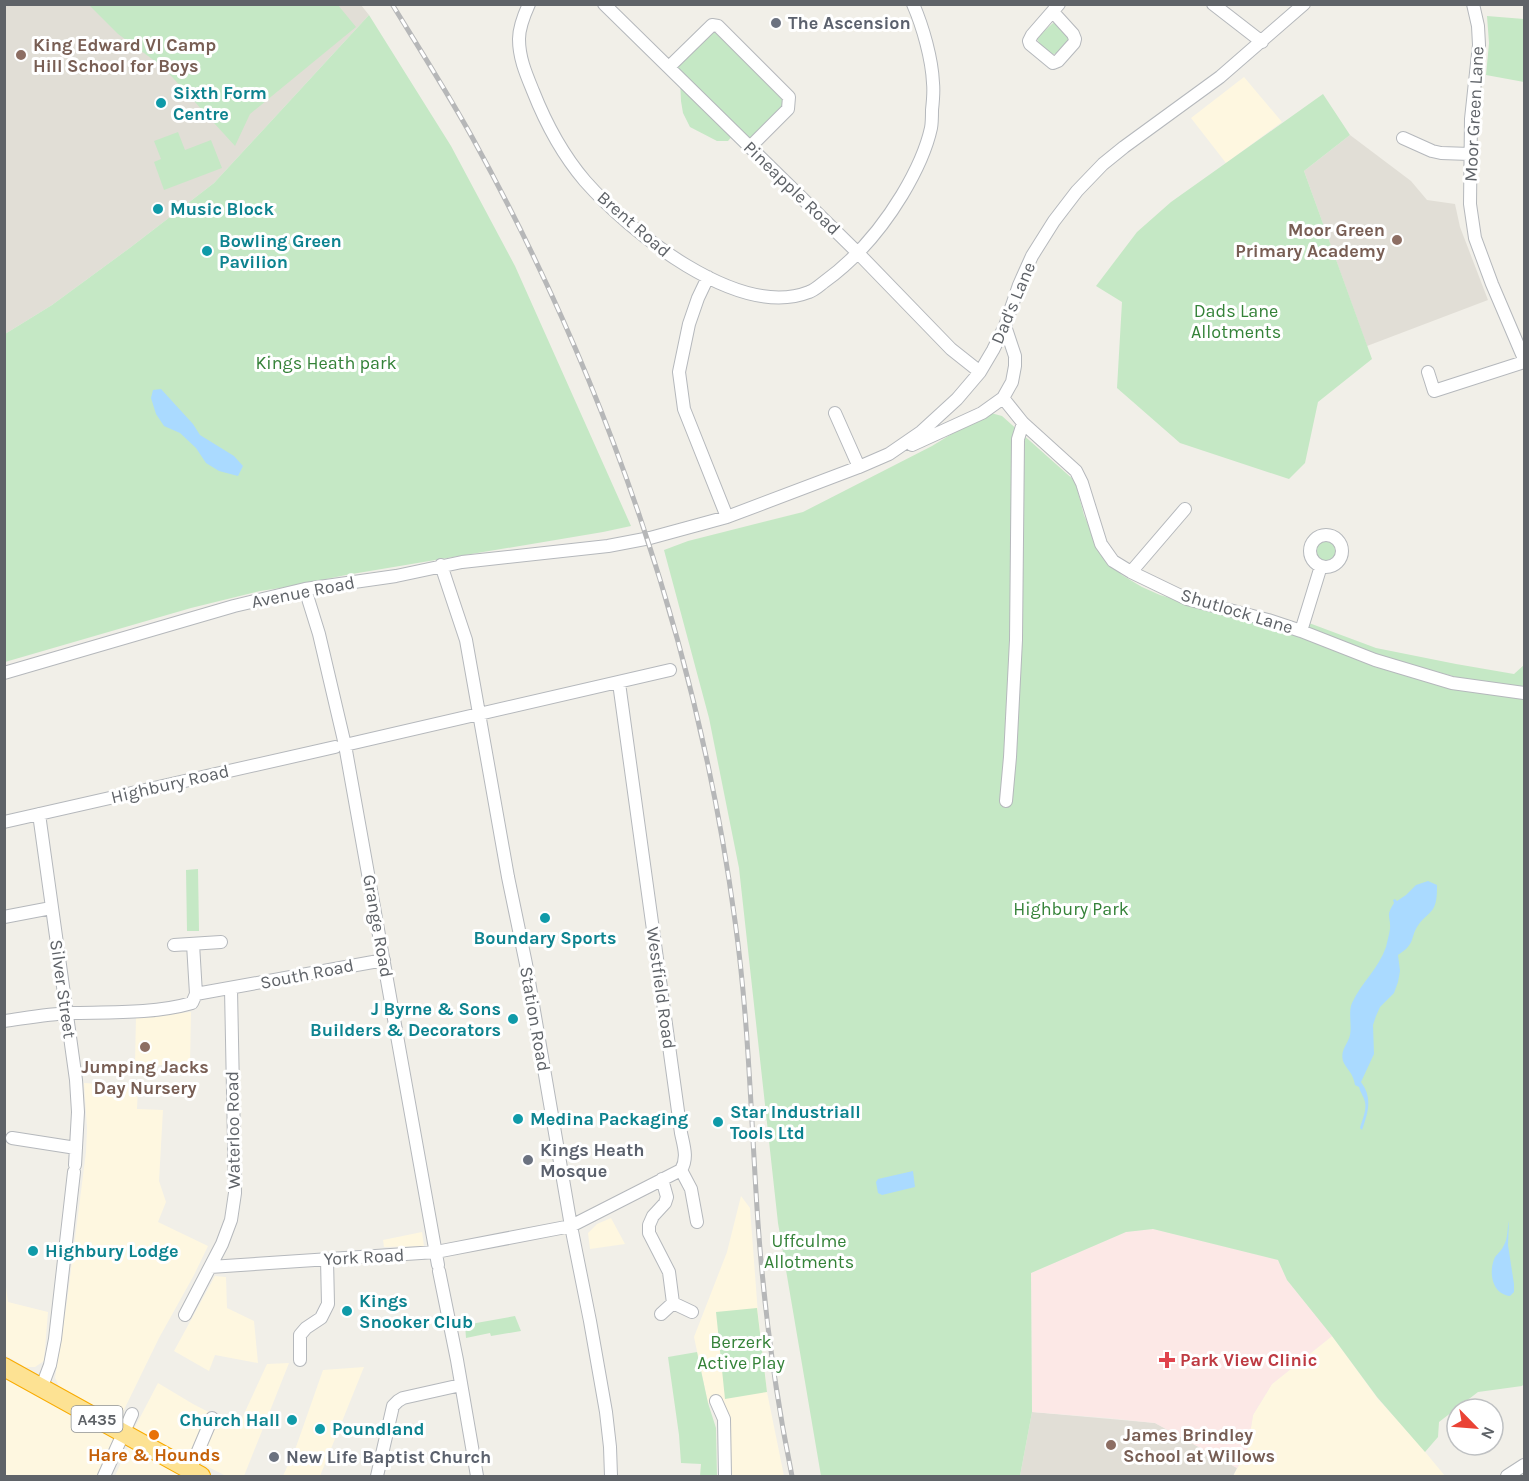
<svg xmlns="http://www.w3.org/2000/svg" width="1529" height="1481" font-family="Karla,sans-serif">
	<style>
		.commercial { fill: #fef7e0 }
		.education { fill: #e1ded6 }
		.medical { fill: #fce8e6 }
		.green { fill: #c5e8c5 }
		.water { fill: #aadaff }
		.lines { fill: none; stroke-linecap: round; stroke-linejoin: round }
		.minor-casing { stroke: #b5b8bc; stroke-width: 14 }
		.highway-casing { stroke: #f9ab00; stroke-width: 20 }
		.minor { stroke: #fff; stroke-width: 12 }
		.highway { stroke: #fde293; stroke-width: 18 }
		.rail-casing { stroke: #b6b7b8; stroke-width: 5 }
		.rail { stroke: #fff; stroke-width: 3; stroke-dasharray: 9; stroke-linecap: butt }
		.worship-dot { fill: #6b7280; stroke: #fff; stroke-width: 2 }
		.education-dot { fill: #8d6e63; stroke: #fff; stroke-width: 2 }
		.culture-dot { fill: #0f9aa8; stroke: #fff; stroke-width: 2 }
		.health-dot { fill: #e0444e; stroke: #fff; stroke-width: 2 }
		.food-dot { fill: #e8710a; stroke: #fff; stroke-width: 2 }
		.labels { text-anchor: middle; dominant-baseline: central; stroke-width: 6; stroke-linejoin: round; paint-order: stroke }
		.shield { fill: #fff; stroke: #8f9295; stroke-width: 1.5 }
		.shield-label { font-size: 16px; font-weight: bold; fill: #5f6368 }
		.worship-label { font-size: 18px; font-weight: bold; fill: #5b616d; stroke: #fff; text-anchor: start }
		.education-label { font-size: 18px; font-weight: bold; fill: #785e54; stroke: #fff; text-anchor: start }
		.culture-label { font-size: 18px; font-weight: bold; fill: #0d838f; stroke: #fff; text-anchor: start }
		.street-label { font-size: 18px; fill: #5f6368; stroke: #fff }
		.park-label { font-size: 18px; fill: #348238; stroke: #fff }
		.health-label { font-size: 18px; font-weight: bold; fill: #be3a42; stroke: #fff; text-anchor: start }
		.food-label { font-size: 18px; font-weight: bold; fill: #c56008; stroke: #fff }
	</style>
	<rect width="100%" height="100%" fill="#f1efe8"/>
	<path class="commercial" d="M 1244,77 L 1282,122 L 1226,163 L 1191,118 Z
		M 191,1012 L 190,1064 L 138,1066 L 135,1064 L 136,1017 Z
		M 84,1083 L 138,1086 L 137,1109 L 163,1110 L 159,1181 L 166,1202 L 158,1222 L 208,1246 L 194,1275 L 159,1338 L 120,1418 L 114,1418 L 60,1388 L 55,1378 L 67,1301 L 86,1152 L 87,1128 Z
		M 741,1196 L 750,1208 L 758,1314 L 767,1392 L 784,1476 L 732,1476 L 731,1450 L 725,1406 L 721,1400 L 708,1403 L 694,1337 L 727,1252 Z
		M 611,1218 L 625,1244 L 590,1249 L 588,1233 L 597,1224 Z
		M 422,1232 L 424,1246 L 384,1247 L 383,1240 Z
		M 215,1276 L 226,1277 L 227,1308 L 254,1321 L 258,1363 L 215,1355 L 209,1371 L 174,1351 Z
		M 5,1279 L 8,1302 L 48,1312 L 44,1361 L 35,1367 L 25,1367 L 5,1355 Z
		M 1332,1336 L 1378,1399 L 1417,1442 L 1445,1476 L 1233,1476 L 1247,1451 L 1253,1415 L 1272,1384 Z
		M 289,1363 L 244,1476 L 226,1476 L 134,1429 L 158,1383 L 193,1404 L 238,1427 L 267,1364 Z
		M 364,1367 L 320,1476 L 283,1476 L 296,1447 L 323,1370 Z
		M 4,1374 L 115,1437 L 97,1476 L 5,1476 Z
		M 129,1445 L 184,1476 L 115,1476 Z"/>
	<path class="education" d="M 5,5 L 361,5 L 369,15 L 214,183 L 131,247 L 52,305 L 5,334 Z
		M 1350,135 L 1411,181 L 1427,200 L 1455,204 L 1460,227 L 1488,300 L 1367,346 L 1304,171 Z
		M 1032,1412 L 1155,1423 L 1237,1468 L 1233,1476 L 1020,1476 Z"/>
	<path class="medical" d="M 1153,1229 L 1278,1260 L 1287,1280 L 1332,1336 L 1272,1384 L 1253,1415 L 1247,1451 L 1237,1468 L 1155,1423 L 1108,1418 L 1032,1412 L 1031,1273 L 1126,1232 Z"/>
	<path class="green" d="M 89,5 L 338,5 L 356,27 L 250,114 L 235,146 L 163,67 L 118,34 Z
		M 369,15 L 451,146 L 515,266 L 631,526 L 603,532 L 346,575 L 287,587 L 260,591 L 191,608 L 5,662 L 5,334 L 52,305 L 131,247 L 214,183 Z
		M 1487,16 L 1524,19 L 1524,82 L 1486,75 L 1489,43 Z
		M 1053,23 L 1057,24 L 1069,39 C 1059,58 1048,60 1037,39 L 1039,36 Z
		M 713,26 L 787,98 L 785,109 L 751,144 L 671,67 Z
		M 680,80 L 733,135 L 728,141 L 717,141 L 690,127 L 683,113 L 681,101 Z
		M 1323,94 L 1350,135 L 1304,171 L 1372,359 L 1318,402 L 1305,463 L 1289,479 L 1180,443 L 1117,388 L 1122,302 L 1096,286 L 1137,232 L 1171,202 Z
		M 178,132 L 185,150 L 211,140 L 222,168 L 164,190 L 154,162 L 161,159 L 154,141 Z
		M 991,413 L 1002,416 L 1075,481 L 1084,515 L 1100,552 L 1122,575 L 1142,587 L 1160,595 L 1300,636 L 1375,667 L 1449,686 L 1524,699 L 1524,1384 L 1522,1386 L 1478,1392 L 1439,1422 L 1438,1437 L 1425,1452 L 1377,1397 L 1332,1336 L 1287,1280 L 1278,1260 L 1153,1229 L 1126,1232 L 1031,1273 L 1032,1412 L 1020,1476 L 821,1476 L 778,1223 L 739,868 L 709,718 L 664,550 L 688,541 L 803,512 L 932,446 L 973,421 Z
		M1316 551a10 10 0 1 1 20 0a10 10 0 1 1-20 0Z
		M 1309,623 L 1376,648 L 1456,664 L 1514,674 L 1524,665 L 1524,687 L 1456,677 L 1379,656 L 1307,628 Z
		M 198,869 L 199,931 L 187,931 L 186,870 Z
		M 757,1308 L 767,1392 L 725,1399 L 716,1312 Z
		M 515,1316 L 521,1331 L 491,1336 L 490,1333 L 466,1338 L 465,1325 Z
		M 697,1352 L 708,1403 L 716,1428 L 717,1476 L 700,1476 L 701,1464 L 681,1463 L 679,1435 L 668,1357 Z"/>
	<path class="water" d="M 161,389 L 193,424 L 200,435 L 234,456 L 243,466 L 238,476 L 219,471 L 206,463 L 196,448 L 180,433 L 164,426 L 156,414 L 151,398 L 153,390 Z
		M 1428,881 L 1437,885 C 1437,893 1437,903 1433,909 C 1429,915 1423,918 1419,924 C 1409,938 1417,943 1398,955 L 1400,971 L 1398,982 L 1394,993 L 1380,1007 L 1376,1016 L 1373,1025 L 1374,1054 L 1361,1082 C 1373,1098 1368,1113 1362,1130 L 1360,1128 C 1362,1120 1367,1110 1365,1102 C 1364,1097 1360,1092 1359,1087 L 1355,1085 C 1353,1072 1346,1069 1343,1061 C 1340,1050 1348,1044 1350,1035 C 1352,1025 1348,1012 1352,1003 C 1361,983 1379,968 1386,947 C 1387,942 1389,935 1390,929 C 1391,916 1385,917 1394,903 L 1393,900 L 1395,899 L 1397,901 L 1406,895 L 1416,885 Z
		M 913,1171 L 915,1187 L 882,1195 L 878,1193 L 876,1182 L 878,1179 Z
		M 1509,1221 L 1508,1245 L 1514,1284 L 1514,1292 L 1510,1296 C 1492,1294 1488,1272 1495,1257 C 1498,1253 1502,1250 1504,1245 C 1508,1238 1507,1229 1509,1221 Z"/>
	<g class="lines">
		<defs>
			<path id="minor" d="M 529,4 C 524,15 519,27 519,39 C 519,58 526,74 533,91 C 546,124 562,154 585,181 C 629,231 738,320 809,292 C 815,290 820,285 824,282 C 856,259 882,228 902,195 C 914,175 926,151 931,128 C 932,123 932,116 932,110 C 933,101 934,92 933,83 C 932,59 923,27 913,4
				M 604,4 L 858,253 L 951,349 L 980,372
				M 1213,4 L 1262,42
				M 1473,4 L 1478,26 L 1479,45 L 1471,119 L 1470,204 L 1475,238 L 1492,284 L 1524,359
				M 1053,12 L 1073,34 L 1075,39 L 1074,43 L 1058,61 L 1053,63 L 1030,44 L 1029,41 L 1032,35 L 1059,4
				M 669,67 L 712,25 L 718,26 L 789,97 L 788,109 L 750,147
				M 1403,138 L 1432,151 L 1441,153 L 1470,154
				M 708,277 L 698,298 L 689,324 L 679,372 L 684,409 L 727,517
				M 1428,372 L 1434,391 L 1524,362
				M 1003,398 L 1023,423 L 1076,471 L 1082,483 L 1101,544 L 1113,561 L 1131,572 L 1187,599 L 1268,620 L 1301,631 L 1375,660 L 1452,683 L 1524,693
				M 835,413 L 859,467
				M 912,445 L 982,413 L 1003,398 L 1012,382 L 1015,366 L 1015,356 L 1005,326
				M1310 551a16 16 0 1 1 32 0a16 16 0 1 1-32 0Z
				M 441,565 L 466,640 L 508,877 L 526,964 L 571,1226 L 590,1321 L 606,1412 L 610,1447 L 611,1476
				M 1131,572 L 1185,509
				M 305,589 L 319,634 L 345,745 L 438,1265
				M 1301,631 L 1321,566
				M 4,673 L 234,606 L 305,589 L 396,576 L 462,562 L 608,546 L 650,538 L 727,517 L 859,467 L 889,454 L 921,432 L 957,399 L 980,372 L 993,350 L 1005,326 L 1019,285 L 1032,256 L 1054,221 L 1077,191 L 1103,164 L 1124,147 L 1220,77 L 1304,4
				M 345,745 L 670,670
				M 1006,801 L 1010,757 L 1016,640 L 1018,439 L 1023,423
				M 39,814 L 76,1080 L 78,1112 L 75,1165
				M 4,822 L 335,747
				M 4,917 L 51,908
				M 174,945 L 221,942
				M 196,994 L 384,960
				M 4,1021 C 26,1018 48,1014 70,1013 C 110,1012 154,1014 192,1003 L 196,994 L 193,944
				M 12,1138 L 76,1148
				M 681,1170 L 691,1189 L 697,1222
				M 662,1179 L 667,1197 L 665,1203 L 653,1216 L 649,1225 L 649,1233 L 669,1272 L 673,1303
				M 210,1267 L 436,1252 L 571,1226 L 681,1170 C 688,1158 684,1147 681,1133 L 619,683
				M 439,1271 L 457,1360 L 477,1476
				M 661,1314 L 673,1303 L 692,1312
				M 185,1315 L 222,1244 L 231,1220 L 235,1193 L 231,989
				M 300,1360 L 300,1335 L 306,1328 L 321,1318 L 328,1304 L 327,1259
				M 41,1389 L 50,1365 L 55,1339 L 74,1172
				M 716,1401 L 724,1419 L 725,1476
				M 190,1470 L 212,1418
				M 104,1476 L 132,1414
				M 377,1476 L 393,1406 L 398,1401 L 403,1398 L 461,1385
				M 1507,1476 L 1524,1465"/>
			<path id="highway" d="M 4,1367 L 201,1476"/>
		</defs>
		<use href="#minor" class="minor-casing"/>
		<use href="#highway" class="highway-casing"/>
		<use href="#minor" class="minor"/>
		<use href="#highway" class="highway"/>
		<defs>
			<path id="rail" d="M 392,4 C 419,48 447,92 472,137 C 606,380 698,646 735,921 C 749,1021 751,1122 758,1223 C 764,1308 775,1393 792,1476"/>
		</defs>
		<use href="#rail" class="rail-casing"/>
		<use href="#rail" class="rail"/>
	</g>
	<g class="worship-dot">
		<circle cx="776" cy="23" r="6"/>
		<circle cx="528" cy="1160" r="6"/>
		<circle cx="274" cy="1457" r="6"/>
	</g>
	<g class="education-dot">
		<circle cx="21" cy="55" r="6"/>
		<circle cx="1397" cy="240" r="6"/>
		<circle cx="145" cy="1047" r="6"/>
		<circle cx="1111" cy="1445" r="6"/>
	</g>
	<g class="culture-dot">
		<circle cx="161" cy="103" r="6"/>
		<circle cx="158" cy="209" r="6"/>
		<circle cx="207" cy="251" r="6"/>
		<circle cx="545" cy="918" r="6"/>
		<circle cx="513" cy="1019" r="6"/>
		<circle cx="518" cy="1119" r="6"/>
		<circle cx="718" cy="1122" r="6"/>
		<circle cx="33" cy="1251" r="6"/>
		<circle cx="347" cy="1311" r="6"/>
		<circle cx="292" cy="1420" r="6"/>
		<circle cx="320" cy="1429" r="6"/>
	</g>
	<path class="health-dot" d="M1164 1351h6v6h6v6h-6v6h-6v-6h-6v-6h6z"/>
	<circle class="food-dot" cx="154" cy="1435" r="6"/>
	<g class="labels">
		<rect class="shield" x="71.5" y="1406" width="51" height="26" rx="4.5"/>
		<g class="shield-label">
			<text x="97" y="1419">A435</text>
		</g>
		<g class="worship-label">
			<text x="788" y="23">The Ascension</text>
			<text x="540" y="1150">Kings Heath<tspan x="540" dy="21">Mosque</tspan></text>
			<text x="286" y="1457">New Life Baptist Church</text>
		</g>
		<g class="education-label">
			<text x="33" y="45">King Edward VI Camp<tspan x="33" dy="21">Hill School for Boys</tspan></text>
			<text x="1385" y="230" text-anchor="end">Moor Green<tspan x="1385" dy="21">Primary Academy</tspan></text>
			<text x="145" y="1067" text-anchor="middle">Jumping Jacks<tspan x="145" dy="21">Day Nursery</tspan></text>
			<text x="1123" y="1435">James Brindley<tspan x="1123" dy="21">School at Willows</tspan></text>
		</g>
		<g class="culture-label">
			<text x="173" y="93">Sixth Form<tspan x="173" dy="21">Centre</tspan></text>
			<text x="170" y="209">Music Block</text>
			<text x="219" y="241">Bowling Green<tspan x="219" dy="21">Pavilion</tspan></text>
			<text x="545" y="938" text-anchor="middle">Boundary Sports</text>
			<text x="501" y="1009" text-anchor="end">J Byrne &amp; Sons<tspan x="501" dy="21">Builders &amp; Decorators</tspan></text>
			<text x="730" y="1112">Star Industriall<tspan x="730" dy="21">Tools Ltd</tspan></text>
			<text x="530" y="1119">Medina Packaging</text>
			<text x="45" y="1251">Highbury Lodge</text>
			<text x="359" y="1301">Kings<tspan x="359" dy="21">Snooker Club</tspan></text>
			<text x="280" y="1420" text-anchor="end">Church Hall</text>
			<text x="332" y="1429">Poundland</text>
		</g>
		<g class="street-label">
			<text transform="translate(1474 114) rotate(-87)">Moor Green Lane</text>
			<text transform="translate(792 188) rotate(44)">Pineapple Road</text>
			<text transform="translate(634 224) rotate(41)">Brent Road</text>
			<text transform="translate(1013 303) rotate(-67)">Dad's Lane</text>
			<text transform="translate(303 592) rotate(-11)">Avenue Road</text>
			<text transform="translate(1237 611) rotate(17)">Shutlock Lane</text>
			<text transform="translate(170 784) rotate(-13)">Highbury Road</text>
			<text transform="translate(378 926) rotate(80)">Grange Road</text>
			<text transform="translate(307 974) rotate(-11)">South Road</text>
			<text transform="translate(661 988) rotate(82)">Westfield Road</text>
			<text transform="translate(63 989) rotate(82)">Silver Street</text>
			<text transform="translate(535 1019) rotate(80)">Station Road</text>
			<text transform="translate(233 1130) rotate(-91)">Waterloo Road</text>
			<text transform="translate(364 1257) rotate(-3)">York Road</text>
		</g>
		<g class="park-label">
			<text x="1236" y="311">Dads Lane<tspan x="1236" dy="21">Allotments</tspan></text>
			<text x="326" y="363">Kings Heath park</text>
			<text x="1071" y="909">Highbury Park</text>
			<text x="809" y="1241">Uffculme<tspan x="809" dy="21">Allotments</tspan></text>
			<text x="741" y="1342">Berzerk<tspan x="741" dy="21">Active Play</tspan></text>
		</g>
		<g class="health-label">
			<text x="1180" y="1360">Park View Clinic</text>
		</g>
		<g class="food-label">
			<text x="154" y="1455">Hare &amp; Hounds</text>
		</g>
	</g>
	<rect width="1529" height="1481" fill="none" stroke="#5f6368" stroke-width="12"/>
	<g transform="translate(1475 1427) rotate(115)"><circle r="28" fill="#ffffff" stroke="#bfc1c3" stroke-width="1.5"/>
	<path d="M0-4.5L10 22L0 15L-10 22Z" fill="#ea4335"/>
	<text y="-9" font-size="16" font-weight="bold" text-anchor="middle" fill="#5f6368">N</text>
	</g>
</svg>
